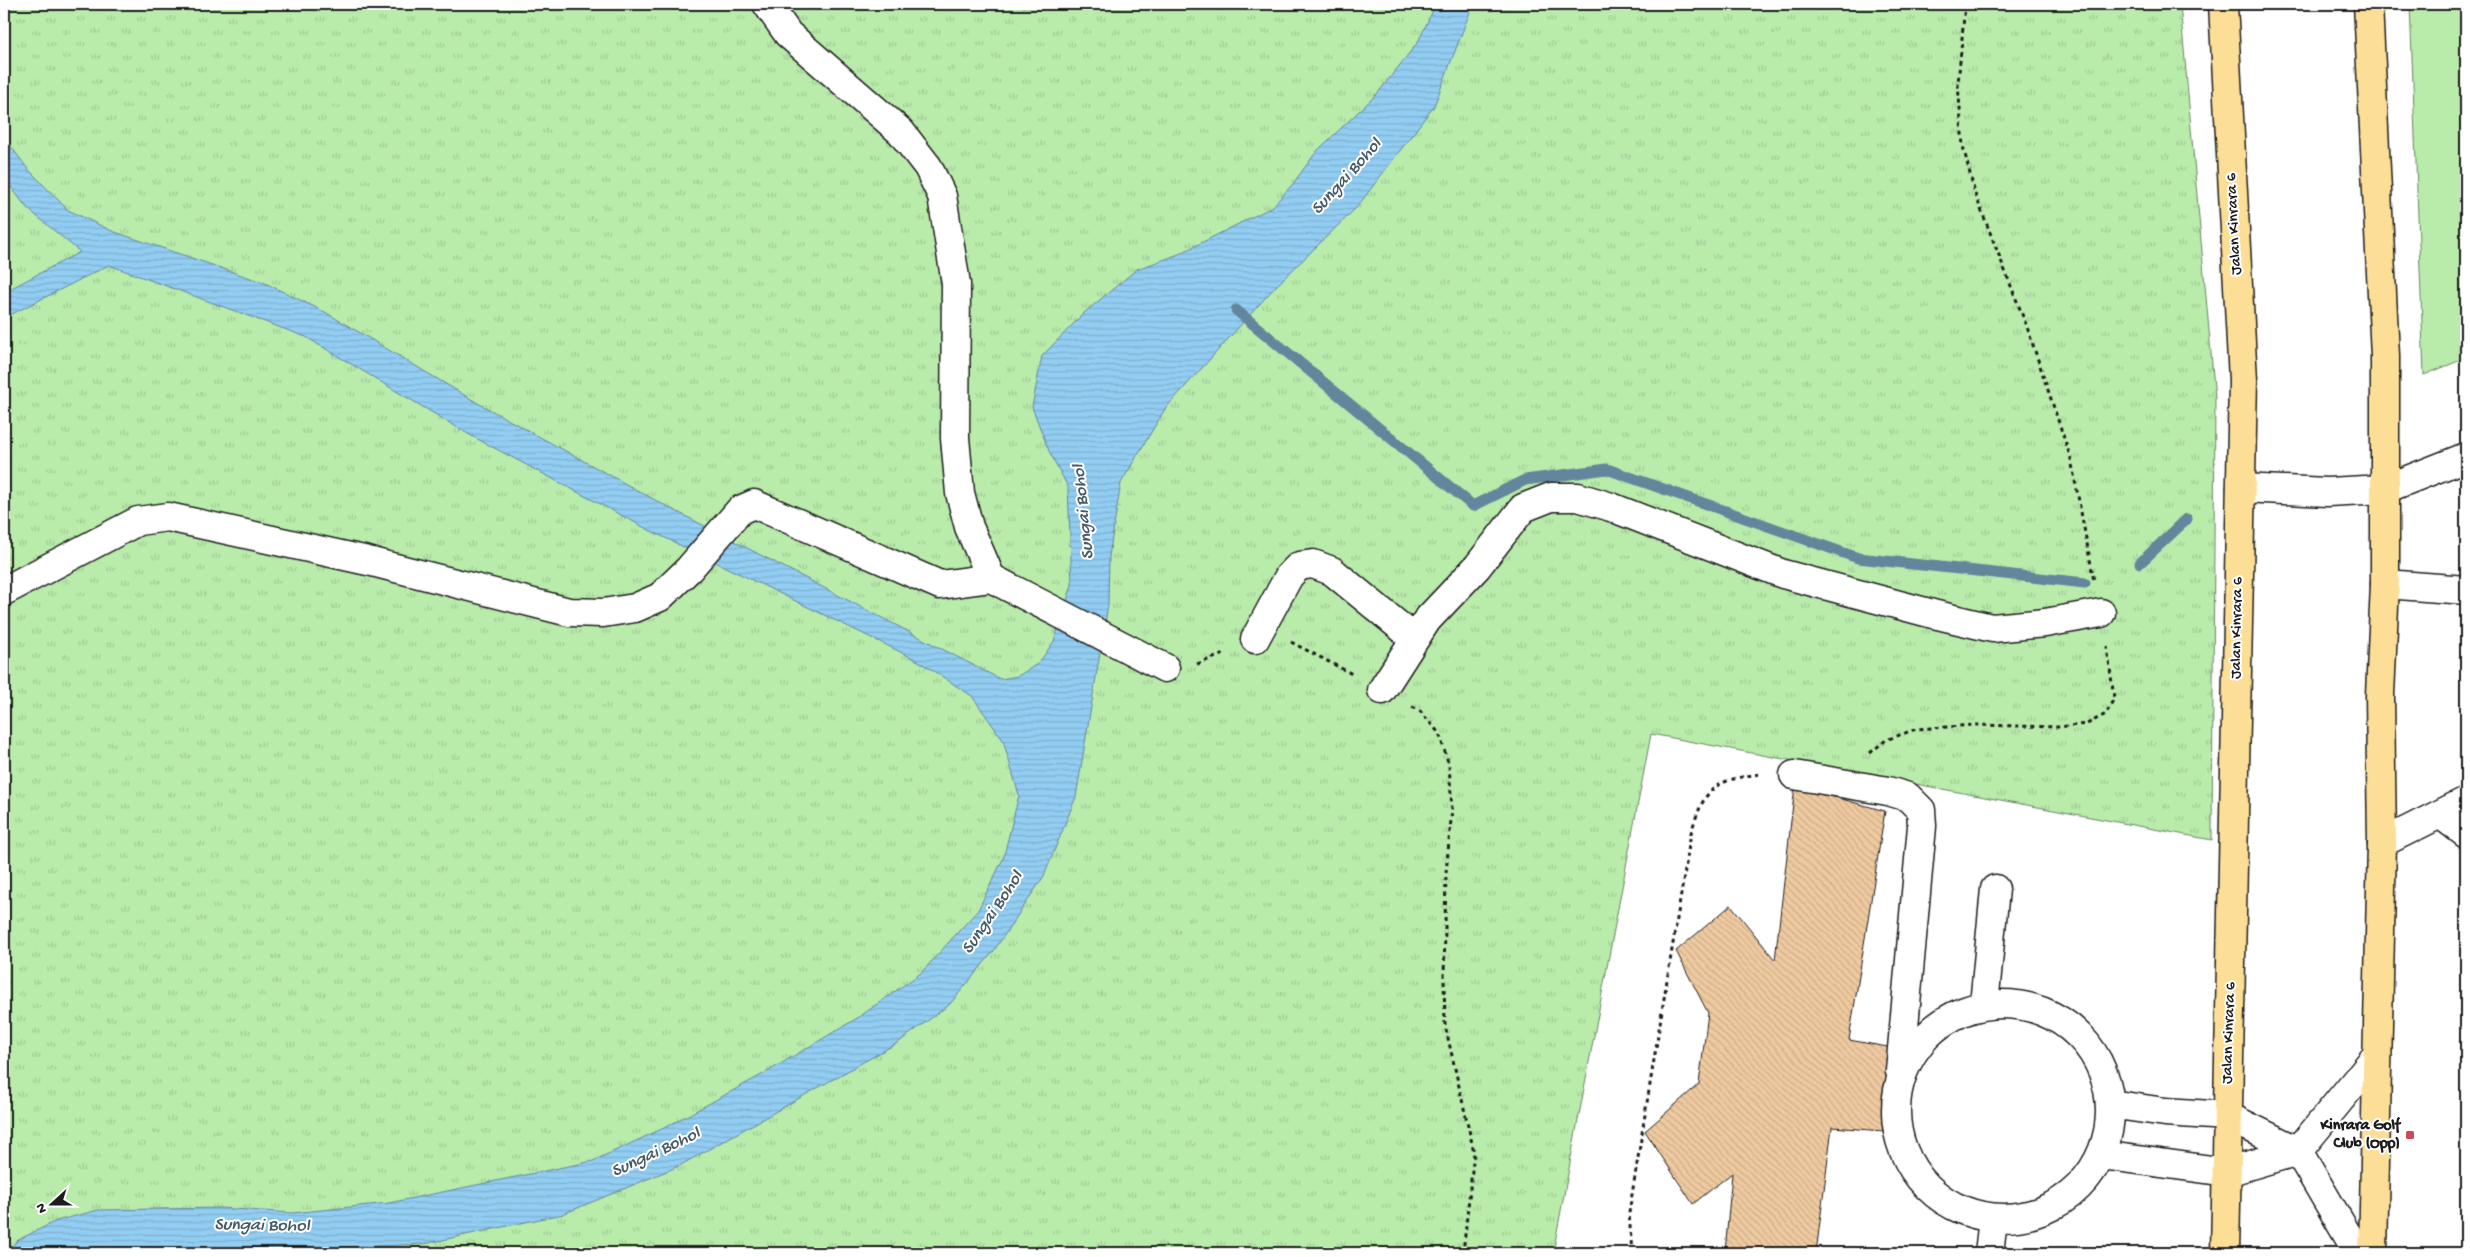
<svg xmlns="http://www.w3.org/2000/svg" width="2470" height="1257" font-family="'Gochi Hand',sans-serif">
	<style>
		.grass { fill: url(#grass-tufts); stroke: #6a8464 }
		.park { fill: #b9ebab; stroke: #6a8464 }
		.water { fill: url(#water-rules); stroke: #63869c }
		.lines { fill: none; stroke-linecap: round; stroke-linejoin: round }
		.stream { stroke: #63869c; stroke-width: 11 }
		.building { fill: url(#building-back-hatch); stroke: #1c1c1c }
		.minor-casing { stroke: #1c1c1c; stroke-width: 31 }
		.major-casing { stroke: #1c1c1c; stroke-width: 31 }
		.path { stroke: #1c1c1c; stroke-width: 3; stroke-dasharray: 4 4; stroke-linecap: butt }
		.minor { stroke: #fff; stroke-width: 28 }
		.major { stroke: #fcde96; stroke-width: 28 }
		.poi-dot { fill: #d1495b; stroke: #fff; stroke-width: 2 }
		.labels { text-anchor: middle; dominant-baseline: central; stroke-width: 4; stroke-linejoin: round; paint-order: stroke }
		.street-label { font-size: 16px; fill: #1c1c1c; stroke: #fff }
		.poi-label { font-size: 16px; font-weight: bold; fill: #1c1c1c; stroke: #fff; text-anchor: end }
		.water-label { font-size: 18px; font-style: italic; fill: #455a67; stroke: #fff }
	</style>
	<defs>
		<pattern id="grass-tufts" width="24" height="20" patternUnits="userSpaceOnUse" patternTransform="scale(1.25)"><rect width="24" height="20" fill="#b9ebab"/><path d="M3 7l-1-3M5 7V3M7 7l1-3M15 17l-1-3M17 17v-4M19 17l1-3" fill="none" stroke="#9ec993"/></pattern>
		<pattern id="water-rules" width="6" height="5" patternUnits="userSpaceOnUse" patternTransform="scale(1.25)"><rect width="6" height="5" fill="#92cdf2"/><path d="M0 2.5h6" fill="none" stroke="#7dafcf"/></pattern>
		<pattern id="building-back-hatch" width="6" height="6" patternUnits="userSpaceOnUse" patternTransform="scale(1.25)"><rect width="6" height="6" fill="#efcaa0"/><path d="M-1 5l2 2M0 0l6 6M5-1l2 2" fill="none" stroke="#ccad89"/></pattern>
	</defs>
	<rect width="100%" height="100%" fill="#fff"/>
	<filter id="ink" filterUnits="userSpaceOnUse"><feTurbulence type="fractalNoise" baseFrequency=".02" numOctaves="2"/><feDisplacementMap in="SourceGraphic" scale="10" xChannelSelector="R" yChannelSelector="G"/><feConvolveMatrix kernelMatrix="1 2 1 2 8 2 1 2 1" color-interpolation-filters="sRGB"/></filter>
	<g filter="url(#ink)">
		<path class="grass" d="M 4,4 L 2180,4 L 2215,398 L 2212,840 L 1651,734 L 1553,1253 L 4,1253 Z"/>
		<path class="park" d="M 2410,4 L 2466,4 L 2466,358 L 2424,375 Z"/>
		<path class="water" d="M 1436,4 L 1473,4 L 1434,106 L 1357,207 L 1275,287 L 1165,409 L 1121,483 L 1109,556 L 1108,605 L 1076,797 L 1044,876 L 993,952 L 949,1005 L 899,1042 L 679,1166 L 563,1214 L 424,1244 L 314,1249 L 201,1248 L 148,1253 L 4,1253 L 18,1240 L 56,1221 L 98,1210 L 220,1208 L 292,1213 L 389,1203 L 593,1161 L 666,1127 L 767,1072 L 859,1017 L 921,973 L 978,910 L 1003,859 L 1019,795 L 1003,740 L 972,696 L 915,659 L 649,530 L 468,434 L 306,337 L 109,265 L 4,318 L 4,292 L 80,252 L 27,208 L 4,178 L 4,137 L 27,168 L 68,210 L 112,231 L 265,283 L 325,312 L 476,402 L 666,506 L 1000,679 L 1018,676 L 1039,663 L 1054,641 L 1072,585 L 1068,487 L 1049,451 L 1032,407 L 1042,356 L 1084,313 L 1137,269 L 1177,255 L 1272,207 L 1292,185 L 1317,151 L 1377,94 L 1418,42 Z"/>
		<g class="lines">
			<path class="stream" d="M 1236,310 L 1473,506 L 1525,480 L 1607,469 L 1858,558 L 2085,583
				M 2140,563 L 2187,519"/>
		</g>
		<path class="building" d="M 1795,786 L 1885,811 L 1849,1040 L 1893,1048 L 1883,1131 L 1832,1127 L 1816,1253 L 1725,1253 L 1732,1173 L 1693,1204 L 1645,1131 L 1699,1084 L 1708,1013 L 1676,951 L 1731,905 L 1775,960 Z"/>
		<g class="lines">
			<defs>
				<path id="minor" d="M 767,4 L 788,34 L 901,132 L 928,167 L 942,196 L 956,284 L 955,438 L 960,493 L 969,527 L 991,578
					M 2241,488 L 2327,492 L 2385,489 L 2466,457
					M 2385,584 L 2466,590
					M 4,591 L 138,521 L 168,517 L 368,561 L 569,612 L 603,613 L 635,608 L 660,597 L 689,569 L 740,510 L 754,504 L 940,585 L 991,578 L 1165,668
					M 1255,639 L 1289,576 L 1299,566 L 1313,564 L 1332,571 L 1415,639
					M 1382,690 L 1427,620 L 1477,567 L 1523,508 L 1551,497 L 1578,497 L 1611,507 L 1783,574 L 1933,614 L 1992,628 L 2045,623 L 2101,613
					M 1794,775 L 1888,791 L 1908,797 L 1921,810 L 1922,826 L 1900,1071
					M 2440,814 L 2466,834
					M 2382,843 L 2466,801
					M1896 1111a107 107 0 1 1 214 0a107 107 0 1 1-214 0Z
					M 1984,1005 L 1995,889
					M 2110,1104 L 2165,1112 L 2227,1116 L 2298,1151 L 2358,1253
					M 2101,1155 L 2227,1172 L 2298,1151 L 2376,1056
					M 1989,1253 L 1993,1219"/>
				<path id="major" d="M 2223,4 L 2243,380 L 2225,1253
					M 2368,4 L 2385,356 L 2385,584 L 2380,695 L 2382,843 L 2373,1253"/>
			</defs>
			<use href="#minor" class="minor-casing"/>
			<use href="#major" class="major-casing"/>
			<path class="path" d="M 1965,4 L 1958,84 L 1963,146 L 1975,194 L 2027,327 L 2071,459 L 2094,581
				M 1291,642 L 1354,675
				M 1197,664 L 1227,653
				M 1412,707 L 1419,710 L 1439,733 L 1449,765 L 1452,809 L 1446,873 L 1444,979 L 1445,1025 L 1474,1152 L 1463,1253
				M 1870,753 L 1886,740 L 1916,729 L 1976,725 L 2058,727 L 2087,724 L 2106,714 L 2114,698 L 2107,646
				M 1632,1253 L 1629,1213 L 1691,833 C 1704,789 1713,780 1760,774"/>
			<use href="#minor" class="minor"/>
			<use href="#major" class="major"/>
		</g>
	</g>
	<rect class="poi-dot" x="2405" y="1130" width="10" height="10" rx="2.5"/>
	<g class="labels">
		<g class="street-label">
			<text transform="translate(2235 224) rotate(-93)">Jalan Kinrara 6</text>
			<text transform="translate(2238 628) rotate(-89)">Jalan Kinrara 6</text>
			<text transform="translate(2230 1033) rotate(-88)">Jalan Kinrara 6</text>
		</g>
		<g class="poi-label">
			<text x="2400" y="1126">Kinrara Golf<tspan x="2400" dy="18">Club (Opp)</tspan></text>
		</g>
		<g class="water-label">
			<text transform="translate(1347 177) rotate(-48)">Sungai Bohol</text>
			<text transform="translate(1084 512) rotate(-96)">Sungai Bohol</text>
			<text transform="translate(993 913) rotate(-56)">Sungai Bohol</text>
			<text transform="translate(656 1153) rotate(-25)">Sungai Bohol</text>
			<text transform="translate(262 1226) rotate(1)">Sungai Bohol</text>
		</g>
	</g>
	<rect width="2470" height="1257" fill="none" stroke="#fff" stroke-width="20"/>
	<rect x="10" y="10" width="2450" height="1237" fill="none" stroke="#1c1c1c" stroke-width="2" filter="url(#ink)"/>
	<g transform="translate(52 1204) rotate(249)" stroke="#ffffff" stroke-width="4" paint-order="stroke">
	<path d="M0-4L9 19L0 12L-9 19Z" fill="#1c1c1c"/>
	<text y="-8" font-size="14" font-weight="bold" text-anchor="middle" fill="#1c1c1c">N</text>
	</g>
</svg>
